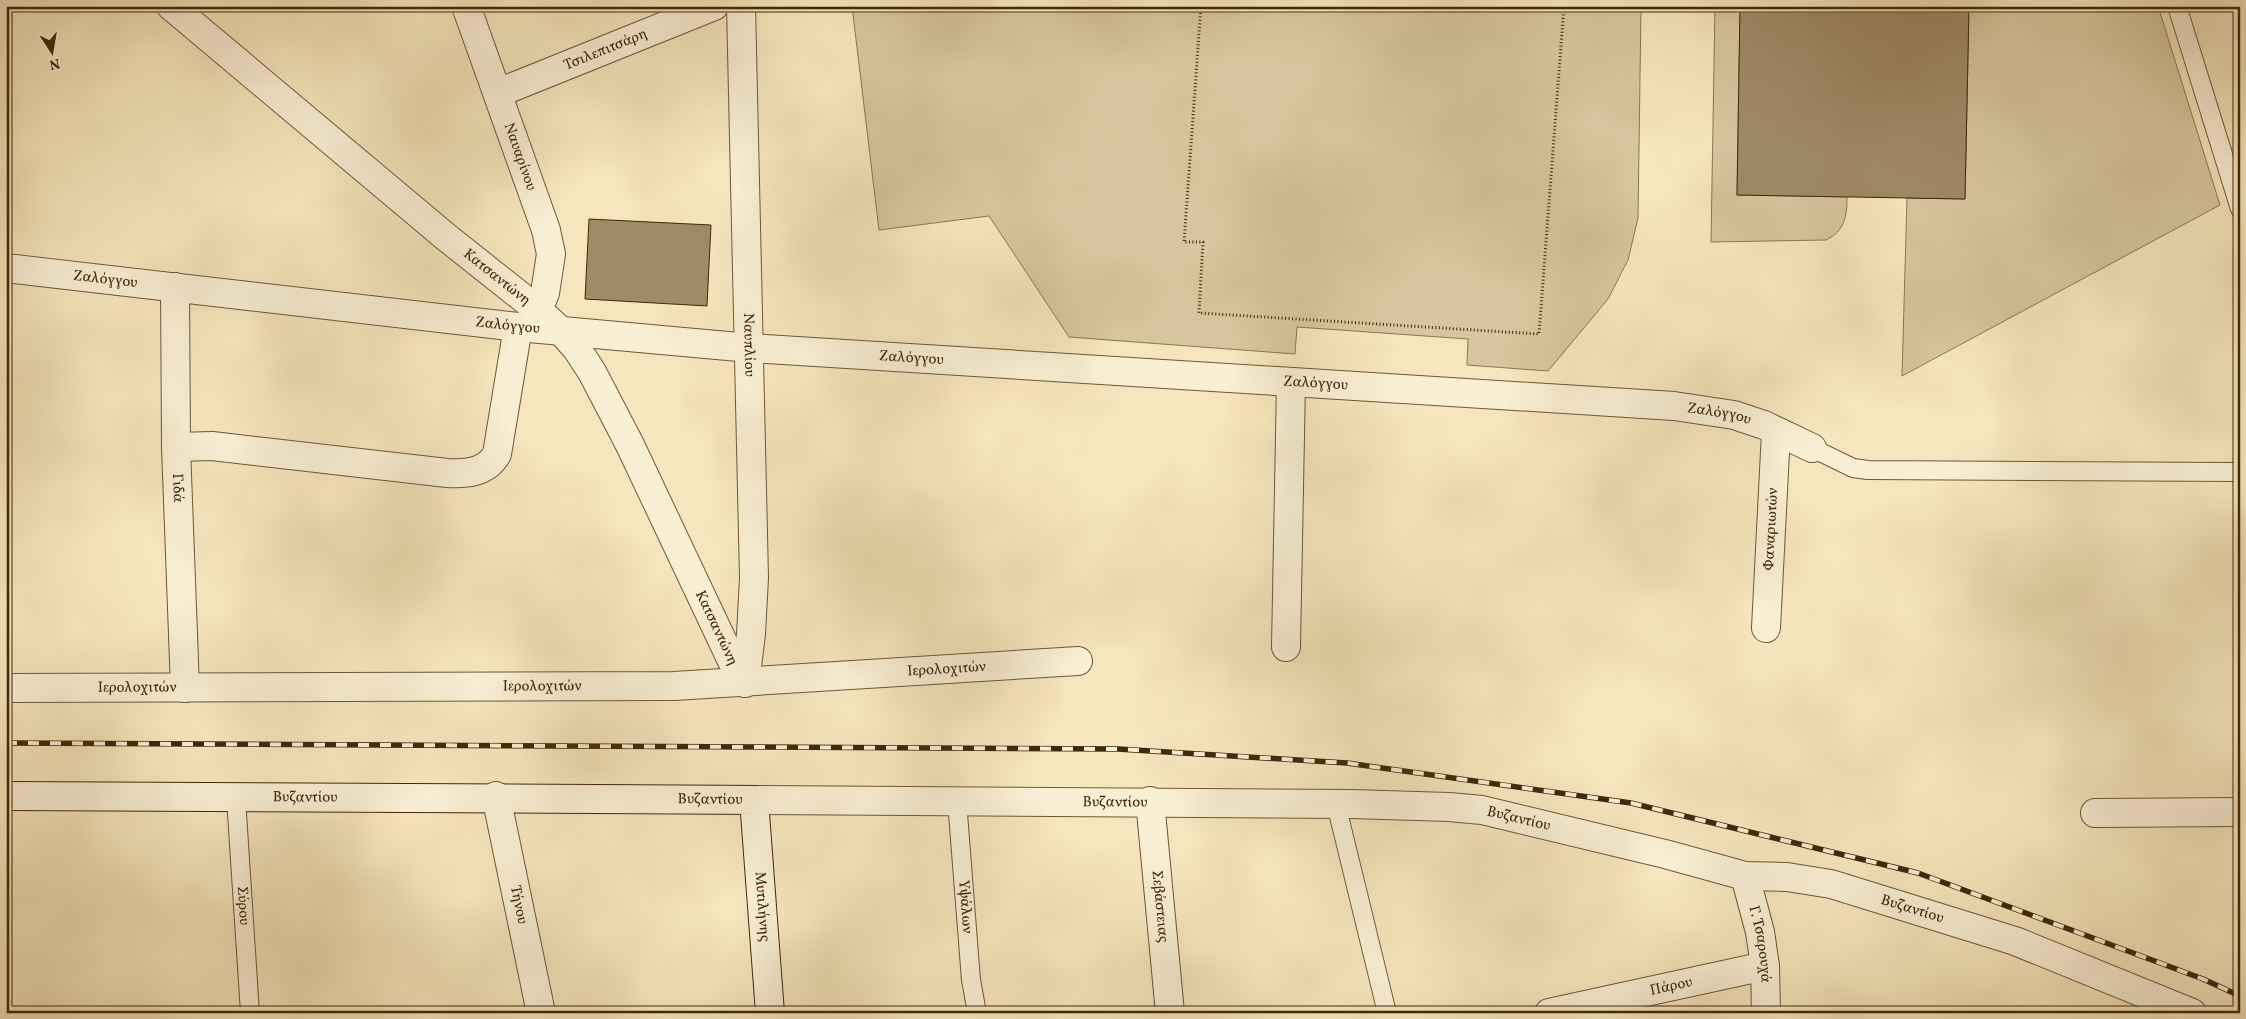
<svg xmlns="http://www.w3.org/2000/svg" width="2246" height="1019" font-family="Vollkorn,serif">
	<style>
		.green { fill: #d7c69f; stroke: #8c7655 }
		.building { fill: #a08a68; stroke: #42270b }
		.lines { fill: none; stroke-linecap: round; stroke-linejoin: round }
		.lane-casing { stroke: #6f5738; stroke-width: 20 }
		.street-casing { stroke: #6f5738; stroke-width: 30 }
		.secondary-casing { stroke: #42270b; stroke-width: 30 }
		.path { stroke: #42270b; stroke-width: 3; stroke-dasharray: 1 2.5; stroke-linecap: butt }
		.lane { stroke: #f9efd4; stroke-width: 18 }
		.street { stroke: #f9efd4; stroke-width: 28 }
		.secondary { stroke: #f9efd4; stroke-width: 28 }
		.rail-casing { stroke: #42270b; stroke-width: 5.5 }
		.rail { stroke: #f9efd4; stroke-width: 4; stroke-dasharray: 11; stroke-linecap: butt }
		.labels { text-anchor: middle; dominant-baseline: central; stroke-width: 4; stroke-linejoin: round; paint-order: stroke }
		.street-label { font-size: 15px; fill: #42270b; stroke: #f9efd4 }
	</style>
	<rect width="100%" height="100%" fill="#f6e6bd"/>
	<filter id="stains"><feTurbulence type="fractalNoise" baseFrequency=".004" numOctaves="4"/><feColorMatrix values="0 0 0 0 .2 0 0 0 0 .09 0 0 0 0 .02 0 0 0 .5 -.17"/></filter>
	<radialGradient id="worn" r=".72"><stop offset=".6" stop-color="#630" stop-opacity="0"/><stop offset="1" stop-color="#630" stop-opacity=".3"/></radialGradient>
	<path class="green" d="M 852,6 L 1641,6 L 1638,218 L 1628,260 L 1608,299 L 1548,371 L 1467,365 L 1468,339 L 1297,327 L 1295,354 L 1069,337 L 989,216 L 879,230 Z
		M 1715,6 L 1740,6 L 1737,195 L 1847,197 C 1847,216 1845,231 1826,240 L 1711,242 Z
		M 1969,6 L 2158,6 L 2220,205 L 1902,376 L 1907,198 L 1965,199 Z"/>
	<path class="building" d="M 1740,6 L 1969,6 L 1965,199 L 1737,195 Z
		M 589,219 L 711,225 L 707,306 L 585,299 Z"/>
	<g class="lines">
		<defs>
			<g id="lane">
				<path d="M 2177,6 L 2240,209"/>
				<path d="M 1812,448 L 1853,468 L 1868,470 L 2240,472"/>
				<path id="s1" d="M 236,798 L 250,1013"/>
				<path id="s2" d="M 957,801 L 971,980 L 977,1013"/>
				<path d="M 1336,804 L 1387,1013"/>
			</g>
			<g id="street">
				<path id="s3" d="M 171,6 L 446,237 L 538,310 L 561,331 L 577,349 L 592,372 L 630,445 L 732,661 L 745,683"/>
				<path id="s4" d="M 466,6 L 546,230 L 551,254 L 545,293 L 538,310"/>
				<path id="s5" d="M 741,6 L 754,578 L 751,634 L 745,683"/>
				<path id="s6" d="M 498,93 L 714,6"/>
				<path id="s7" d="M 6,268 L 518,327 L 750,348 L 1674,406 L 1734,415 L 1764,425 L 1812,448"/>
				<path id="s8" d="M 175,287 L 176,447 L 185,688"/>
				<path d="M 176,447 L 212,446 L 447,473 C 466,474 486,473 497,454 L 518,327"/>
				<path id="s9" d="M 1766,628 L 1776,432"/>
				<path d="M 1286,647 L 1291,382"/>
				<path id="s10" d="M 6,688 L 674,686 L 1078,661"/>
				<path id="s11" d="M 496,796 L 541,1013"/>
				<path id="s12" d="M 754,800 L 1352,804 L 1449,807 L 1482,810 L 1665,854 L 1745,876 L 1787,877 L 1831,884 L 2015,941 L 2192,1013"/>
				<path id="s13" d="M 1150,801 L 1170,1013"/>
				<path d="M 2095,813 L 2240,812"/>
				<path id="s14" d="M 1745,876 L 1760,932 L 1765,966 L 1766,1013"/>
				<path id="s15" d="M 1549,1013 L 1765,966"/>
			</g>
			<g id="secondary">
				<path id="s16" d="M 6,796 C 256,798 505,797 754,800 L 770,1013"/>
			</g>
		</defs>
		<use href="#lane" class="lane-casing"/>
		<use href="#street" class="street-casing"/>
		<use href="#secondary" class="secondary-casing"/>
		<path class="path" d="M 1201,6 L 1184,242 L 1203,242 L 1199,313 L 1539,334 L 1564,6"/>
		<use href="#lane" class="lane"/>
		<use href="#street" class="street"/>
		<use href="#secondary" class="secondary"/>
		<defs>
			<path id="rail" d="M 6,743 L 1118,749 L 1347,763 L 1631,803 L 1918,873 L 2203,979 L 2240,996"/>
		</defs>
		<use href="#rail" class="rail-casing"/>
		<use href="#rail" class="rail"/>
	</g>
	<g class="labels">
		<g class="street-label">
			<text stroke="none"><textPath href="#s6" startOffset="116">Τσιλεπιτσάρη</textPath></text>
			<text stroke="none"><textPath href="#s4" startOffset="160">Ναυαρίνου</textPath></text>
			<text stroke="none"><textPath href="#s3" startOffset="424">Κατσαντώνη</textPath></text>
			<text stroke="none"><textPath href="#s7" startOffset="100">Ζαλόγγου</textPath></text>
			<text stroke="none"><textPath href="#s7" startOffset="505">Ζαλόγγου</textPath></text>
			<text stroke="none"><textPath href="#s5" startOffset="339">Ναυπλίου</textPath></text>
			<text stroke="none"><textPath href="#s7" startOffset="910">Ζαλόγγου</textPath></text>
			<text stroke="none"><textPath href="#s7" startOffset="1315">Ζαλόγγου</textPath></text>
			<text stroke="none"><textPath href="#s7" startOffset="1720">Ζαλόγγου</textPath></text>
			<text stroke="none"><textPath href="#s8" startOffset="201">Γιδά</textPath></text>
			<text stroke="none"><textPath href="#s9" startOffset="99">Φαναριωτών</textPath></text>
			<text stroke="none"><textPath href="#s3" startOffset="844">Κατσαντώνη</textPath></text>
			<text stroke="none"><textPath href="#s10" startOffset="941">Ιερολοχιτών</textPath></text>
			<text stroke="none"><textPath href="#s10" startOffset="536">Ιερολοχιτών</textPath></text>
			<text stroke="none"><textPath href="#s10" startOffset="131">Ιερολοχιτών</textPath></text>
			<text stroke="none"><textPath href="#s16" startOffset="299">Βυζαντίου</textPath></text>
			<text stroke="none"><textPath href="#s16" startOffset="704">Βυζαντίου</textPath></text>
			<text stroke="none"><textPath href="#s12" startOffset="361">Βυζαντίου</textPath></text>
			<text stroke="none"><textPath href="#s12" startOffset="766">Βυζαντίου</textPath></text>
			<text stroke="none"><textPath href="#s1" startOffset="108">Σύρου</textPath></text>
			<text stroke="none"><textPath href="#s11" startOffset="111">Τήνου</textPath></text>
			<text stroke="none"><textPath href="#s16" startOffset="855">Μυτιλήνης</textPath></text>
			<text stroke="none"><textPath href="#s2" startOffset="106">Υψάλων</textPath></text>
			<text stroke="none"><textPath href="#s13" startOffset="106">Σεβάστειας</textPath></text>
			<text stroke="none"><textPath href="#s12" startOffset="1171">Βυζαντίου</textPath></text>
			<text stroke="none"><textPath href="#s14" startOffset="70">Γ. Τσαρουχά</textPath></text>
			<text stroke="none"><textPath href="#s15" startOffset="125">Πάρου</textPath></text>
		</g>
	</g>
	<rect width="2246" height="1019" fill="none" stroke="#f6e6bd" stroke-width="25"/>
	<rect x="8" y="8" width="2231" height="1004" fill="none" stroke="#42270b" stroke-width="2.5"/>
	<rect x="12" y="12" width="2221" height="994" fill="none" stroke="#42270b"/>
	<g transform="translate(52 52) rotate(168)" stroke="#f9efd4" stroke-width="4" paint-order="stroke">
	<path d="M0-4L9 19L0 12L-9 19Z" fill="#42270b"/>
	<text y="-8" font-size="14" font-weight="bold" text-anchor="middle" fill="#42270b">N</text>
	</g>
	<rect width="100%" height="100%" filter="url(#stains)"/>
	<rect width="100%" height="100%" fill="url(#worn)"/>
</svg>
